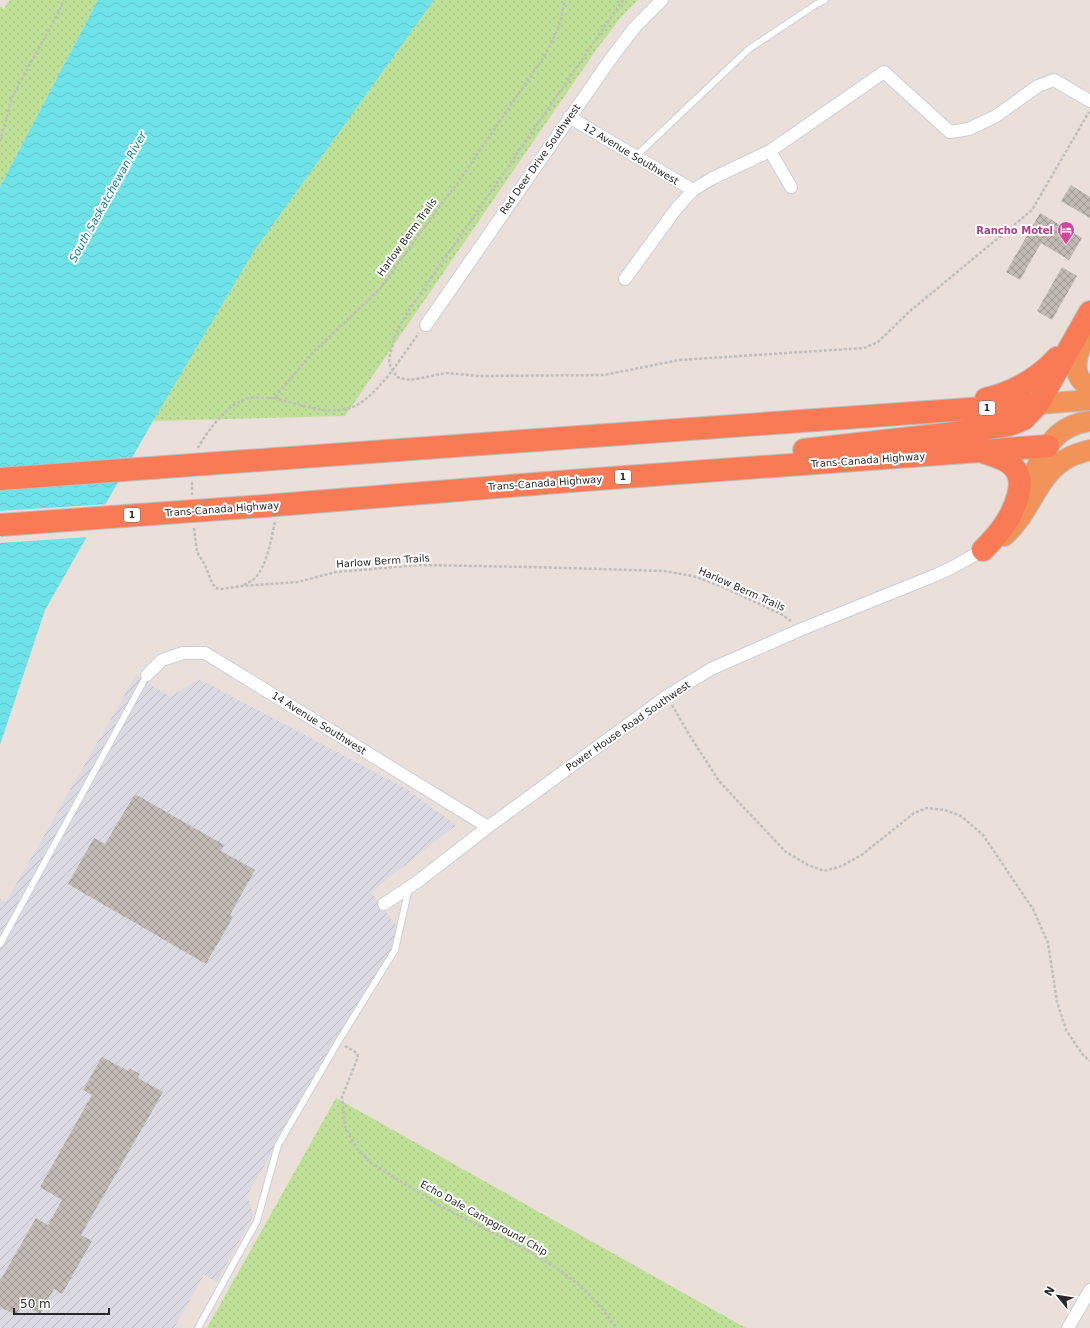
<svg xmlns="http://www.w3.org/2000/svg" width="1090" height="1328" font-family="'DejaVu Sans',sans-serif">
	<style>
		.industrial { fill: url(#industrial-furrows) }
		.grass { fill: url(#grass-dots) }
		.water { fill: url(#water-waves) }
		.pier { fill: #eadfd9 }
		.building { fill: url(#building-cross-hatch) }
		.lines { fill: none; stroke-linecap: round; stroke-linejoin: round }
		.service-casing { stroke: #c8cfda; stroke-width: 8 }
		.minor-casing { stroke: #c8cfda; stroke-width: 14 }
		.trunk-casing { stroke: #bebebe; stroke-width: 22 }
		.motorway-casing { stroke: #bebebe; stroke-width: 24 }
		.path { stroke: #bebebe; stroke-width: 2.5; stroke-dasharray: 3 2; stroke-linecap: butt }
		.service { stroke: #fff; stroke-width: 6 }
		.minor { stroke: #fff; stroke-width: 12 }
		.trunk { stroke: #f29459; stroke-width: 20 }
		.motorway { stroke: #f97b55; stroke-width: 22 }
		.motorway-bridge-casing { stroke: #bebebe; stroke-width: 24; stroke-linecap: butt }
		.motorway-bridge { stroke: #f97b55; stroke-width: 22 }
		.labels { text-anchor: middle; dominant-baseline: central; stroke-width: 4; stroke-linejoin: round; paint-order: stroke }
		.shield { fill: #fff; stroke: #686868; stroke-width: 1 }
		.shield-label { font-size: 9px; font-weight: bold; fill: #282828 }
		.street-label { font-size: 10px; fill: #282828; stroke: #fff }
		.hotel-label { font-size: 10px; font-weight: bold; fill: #b23c85; stroke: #fff; text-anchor: end }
		.water-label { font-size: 11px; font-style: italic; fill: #118193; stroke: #fff }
	</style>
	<defs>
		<pattern id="industrial-furrows" width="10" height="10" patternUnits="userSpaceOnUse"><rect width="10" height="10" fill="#dbdae2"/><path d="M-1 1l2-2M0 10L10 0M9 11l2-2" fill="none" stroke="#bcbbc2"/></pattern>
		<pattern id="grass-dots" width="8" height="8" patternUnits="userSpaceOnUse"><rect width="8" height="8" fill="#bfe097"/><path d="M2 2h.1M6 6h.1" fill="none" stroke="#a4c082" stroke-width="1.8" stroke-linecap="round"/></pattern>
		<pattern id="water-waves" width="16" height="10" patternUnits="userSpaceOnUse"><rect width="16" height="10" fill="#6ee3ea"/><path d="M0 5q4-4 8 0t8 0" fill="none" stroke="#5fc3c9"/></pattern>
		<pattern id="building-cross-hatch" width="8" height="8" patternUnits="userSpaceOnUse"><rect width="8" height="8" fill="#c2bbb5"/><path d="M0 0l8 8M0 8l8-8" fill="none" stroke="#9e9893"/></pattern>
	</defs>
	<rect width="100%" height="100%" fill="#eadfd9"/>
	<path class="industrial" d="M 136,675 L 170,697 L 199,679 L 405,788 L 456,825 L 371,892 L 402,933 L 247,1195 L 253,1216 L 217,1282 L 204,1275 L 174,1328 L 0,1328 L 0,899 L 6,902 Z"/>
	<path class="grass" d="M 9,0 L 98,0 L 0,187 L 0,6 L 4,9 Z
		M 434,0 L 638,0 L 621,17 L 596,50 L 345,416 L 153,421 L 254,251 Z
		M 336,1098 L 746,1328 L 207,1328 Z"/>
	<path class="water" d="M 98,0 L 434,0 L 254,251 L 153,421 L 45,610 L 0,745 L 0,187 Z"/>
	<path class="pier" d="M 108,504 L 89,537 L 0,543 L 0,511 Z"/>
	<path class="building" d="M 1071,185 L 1090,197 L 1090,218 L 1061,201 Z
		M 1040,213 L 1082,238 L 1069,260 L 1041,243 L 1020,280 L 1006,272 Z
		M 1062,267 L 1077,276 L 1052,320 L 1037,311 Z
		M 135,794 L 224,845 L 221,851 L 255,870 L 230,915 L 233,917 L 206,964 L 68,884 L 94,838 L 105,844 Z
		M 102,1057 L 128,1071 L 129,1068 L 140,1074 L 138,1078 L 163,1092 L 81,1235 L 92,1241 L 62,1294 L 54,1289 L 40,1314 L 22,1304 L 16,1315 L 0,1307 L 0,1281 L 36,1218 L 48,1225 L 62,1200 L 40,1187 L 92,1095 L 83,1090 Z"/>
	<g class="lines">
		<defs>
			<path id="service" d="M 636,156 L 749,49 L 815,5 L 825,0
				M 0,944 L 147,675
				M 198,1328 L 257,1221 L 278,1145 L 338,1042 L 395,950 L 408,892 L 411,888"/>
			<path id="minor" d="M 569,117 L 693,190
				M 770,151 L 791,187
				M 625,279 L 676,209 L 693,190 L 711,179 L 770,151 L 884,72 L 950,132 L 969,129 L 996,116 L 1038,86 L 1054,80 L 1090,101
				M 426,325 L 612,57 L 635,27 L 662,0
				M 147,675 L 162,660 L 183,653 L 205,653 L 488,827
				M 384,904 L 417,882 L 488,827 L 667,696 L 711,669 L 802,629 L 936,575 L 953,567 L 983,550
				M 1068,1328 L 1090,1290"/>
			<path id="trunk" d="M 1087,332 C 1080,348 1066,376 1090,386
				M 1038,404 L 1090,400
				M 1026,490 C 1043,457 1048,427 1090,421
				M 1004,536 C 1028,516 1035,483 1059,464 C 1068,456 1079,453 1090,450"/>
			<path id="motorway" d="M 986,399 C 1014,392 1037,380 1057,358
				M 804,450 L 955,433 L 1008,425 L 1017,422 L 1024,419 L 1038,404 L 1090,312
				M 246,461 L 1038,404
				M 264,506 L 571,481 L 1048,446
				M 983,550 C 999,534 1012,518 1018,496 C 1020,488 1021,479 1017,472 C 1011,460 995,456 983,452"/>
		</defs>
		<use href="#service" class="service-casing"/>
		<use href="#minor" class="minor-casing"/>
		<use href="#trunk" class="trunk-casing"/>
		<use href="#motorway" class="motorway-casing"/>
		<path class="path" d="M 623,0 L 405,316 L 395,336 L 390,355 L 389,363 L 393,371 L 397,377 L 404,379 L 411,380 L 446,373 L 480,376 L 604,375 L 679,360 L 864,348 L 878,342 L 910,311 L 1032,210 L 1089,112
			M 0,141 L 13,95 L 61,8 L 63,0
			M 274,398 C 291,402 308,408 325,410 C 334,411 346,410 355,406 C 379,394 403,355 419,333
			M 198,448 C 207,431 229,402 249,398 C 257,397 266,398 274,398 L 315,350 L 379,290 L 444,200 L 459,181 L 545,55 L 558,29 L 565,0
			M 192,482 L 192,495
			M 194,528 L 197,552 L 205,565 L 212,583 L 216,588 L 221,589 L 242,586 L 298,582 L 336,572 L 419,565 L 532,567 L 664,571 L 693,576 L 723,587 L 781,614 L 791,621
			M 244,585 C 247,583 250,582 253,580 C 267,568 271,539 275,522
			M 672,705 L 690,736 L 719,781 L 746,810 L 786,852 L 808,865 L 824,871 L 842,866 L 863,854 L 914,813 L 927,808 L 945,810 L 961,816 L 983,835 L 1033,909 L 1048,943 L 1057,1002 L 1066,1030 L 1083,1055 L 1090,1061
			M 345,1046 L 357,1053 L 358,1057 L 342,1097 L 345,1126 L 350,1137 L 358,1150 L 371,1163 L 444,1208 L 523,1248 L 558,1269 L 579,1285 L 598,1304 L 617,1328"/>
		<use href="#service" class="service"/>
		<use href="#minor" class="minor"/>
		<use href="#trunk" class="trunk"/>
		<use href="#motorway" class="motorway"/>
		<defs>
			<path id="motorway-bridge" d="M 0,479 L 246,461
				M 0,525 L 264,506"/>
		</defs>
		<use href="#motorway-bridge" class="motorway-bridge-casing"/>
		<use href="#motorway-bridge" class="motorway-bridge"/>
	</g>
	<defs>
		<symbol id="hotel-pin" viewBox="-11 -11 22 30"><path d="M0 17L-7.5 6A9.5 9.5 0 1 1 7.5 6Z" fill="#d1479c" stroke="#fff"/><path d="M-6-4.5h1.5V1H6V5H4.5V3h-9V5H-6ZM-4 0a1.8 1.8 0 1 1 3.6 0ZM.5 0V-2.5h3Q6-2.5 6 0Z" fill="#fff"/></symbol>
	</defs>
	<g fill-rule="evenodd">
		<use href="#hotel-pin" x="1056" y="220" width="20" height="27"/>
	</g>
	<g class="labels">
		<g class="shield">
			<rect x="979" y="401" width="16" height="14" rx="3"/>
			<rect x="615" y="470" width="16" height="14" rx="3"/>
			<rect x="124" y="508" width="16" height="14" rx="3"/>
		</g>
		<g class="shield-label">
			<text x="987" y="408">1</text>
			<text x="623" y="477">1</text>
			<text x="132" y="515">1</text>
		</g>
		<g class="street-label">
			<text transform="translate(631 154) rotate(31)">12 Avenue Southwest</text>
			<text transform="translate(540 159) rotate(-55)">Red Deer Drive Southwest</text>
			<text transform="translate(407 237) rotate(-54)">Harlow Berm Trails</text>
			<text transform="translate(868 460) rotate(-4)">Trans-Canada Highway</text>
			<text transform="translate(545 483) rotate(-4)">Trans-Canada Highway</text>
			<text transform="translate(222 509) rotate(-4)">Trans-Canada Highway</text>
			<text transform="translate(383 561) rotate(-4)">Harlow Berm Trails</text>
			<text transform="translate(742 589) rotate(24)">Harlow Berm Trails</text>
			<text transform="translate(319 723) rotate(32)">14 Avenue Southwest</text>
			<text transform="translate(628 726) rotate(-35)">Power House Road Southwest</text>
			<text transform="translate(484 1218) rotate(29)">Echo Dale Campground Chip</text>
		</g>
		<g class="hotel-label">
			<text x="1053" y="230">Rancho Motel</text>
		</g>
		<g class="water-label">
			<text transform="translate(108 197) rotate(-61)">South Saskatchewan River</text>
		</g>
	</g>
	<g transform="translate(1058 1296) rotate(300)" stroke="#ffffff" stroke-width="3" paint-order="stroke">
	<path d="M0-3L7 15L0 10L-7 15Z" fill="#282828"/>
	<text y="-6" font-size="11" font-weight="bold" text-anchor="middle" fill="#282828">N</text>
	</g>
	<path d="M14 1308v6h95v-6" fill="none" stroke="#282828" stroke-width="2"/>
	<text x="20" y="1308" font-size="12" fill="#282828" stroke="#ffffff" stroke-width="3" paint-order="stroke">50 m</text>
</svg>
